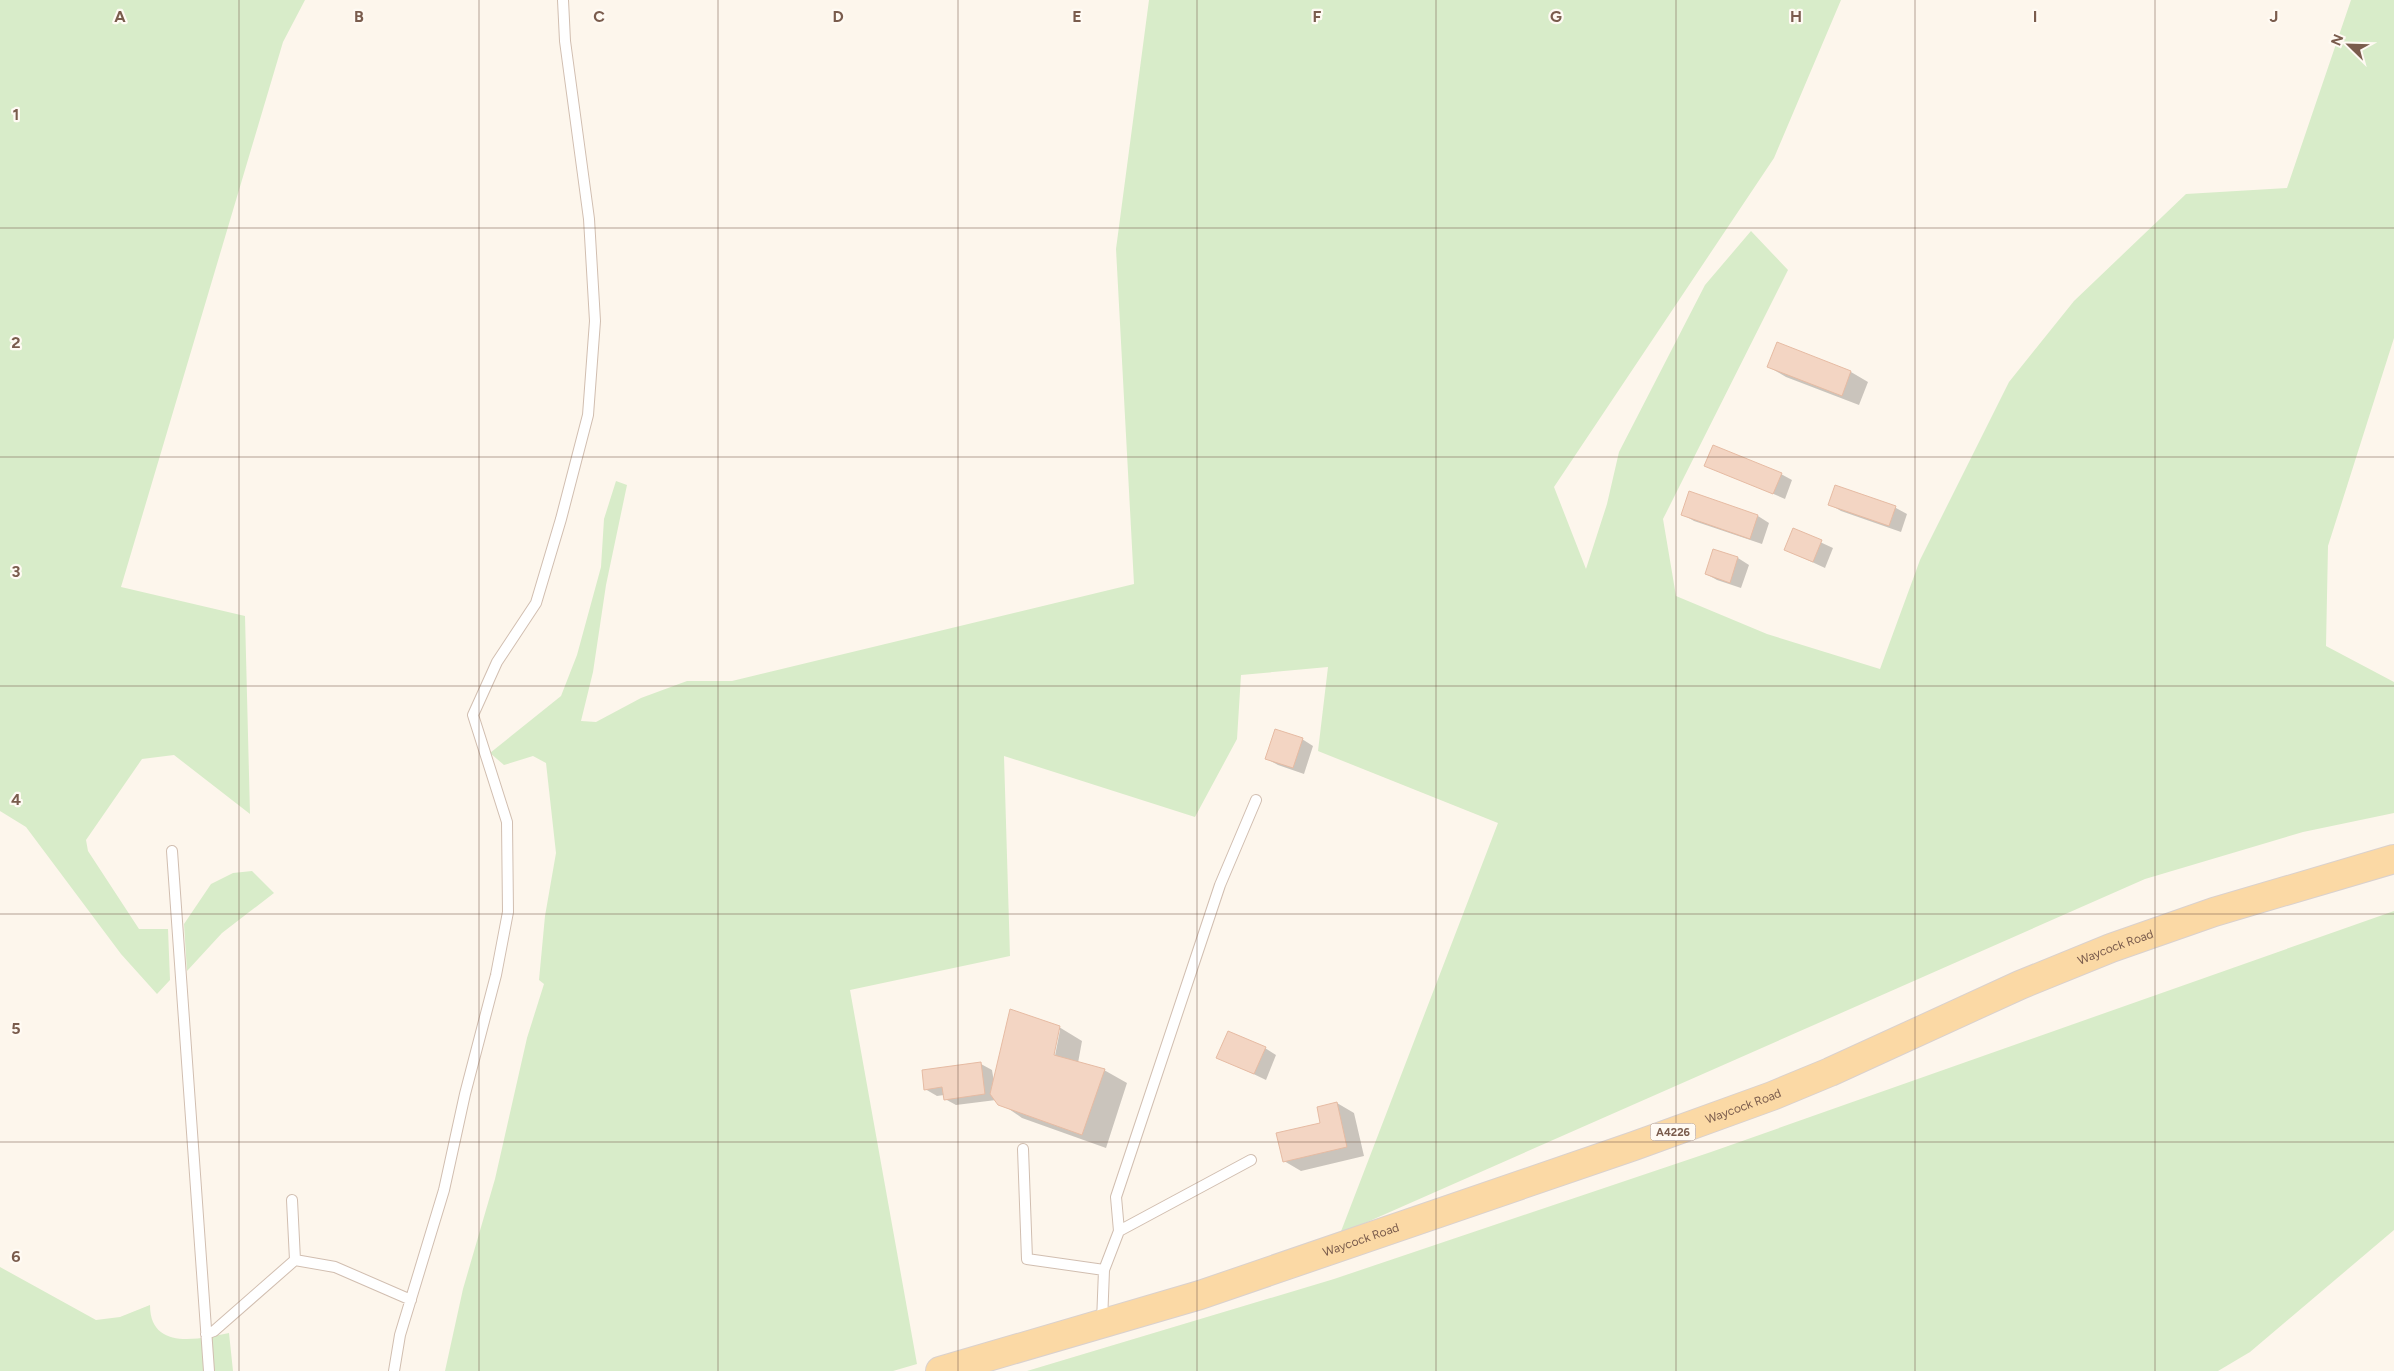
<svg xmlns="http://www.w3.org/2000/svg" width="2394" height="1371" font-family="Figtree,sans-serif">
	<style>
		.green { fill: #d8ecc9 }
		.shadow { fill: #0003; fill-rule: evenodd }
		.building { fill: #f3d5c3; stroke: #e6bba3 }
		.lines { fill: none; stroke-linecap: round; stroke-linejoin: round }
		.service-casing { stroke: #d1beb0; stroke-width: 12 }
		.primary-casing { stroke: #dad1cd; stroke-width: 30 }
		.service { stroke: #fff; stroke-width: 10 }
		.primary { stroke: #fbd9a5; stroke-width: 28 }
		.grid { fill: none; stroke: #7a5c4d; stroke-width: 1; stroke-opacity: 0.55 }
		.labels { text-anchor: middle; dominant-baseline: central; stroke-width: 4.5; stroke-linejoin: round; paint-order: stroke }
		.shield { fill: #fffaf3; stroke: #a28b7f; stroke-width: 1 }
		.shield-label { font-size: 11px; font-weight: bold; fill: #7a5c4d }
		.street-label { font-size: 12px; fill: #7a5c4d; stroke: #fffaf3 }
		.grid-label { font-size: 16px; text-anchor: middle; font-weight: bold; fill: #7a5c4d; stroke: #fffaf3; stroke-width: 4.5; stroke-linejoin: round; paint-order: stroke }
	</style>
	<rect width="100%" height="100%" fill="#fdf6ec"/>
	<path class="green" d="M 0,0 L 305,0 L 283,42 L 121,587 L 245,616 L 250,814 L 174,755 L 142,759 L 86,840 L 88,851 L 139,929 L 168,929 L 170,980 L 157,994 L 121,954 L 26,827 L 0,811 Z
		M 1149,0 L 1841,0 L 1774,158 L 1554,487 L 1586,569 L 1607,504 L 1619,452 L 1705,285 L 1751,231 L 1788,270 L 1663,519 L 1676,596 L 1767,634 L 1880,669 L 1920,560 L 2009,382 L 2074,301 L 2186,194 L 2287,188 L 2351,0 L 2394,0 L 2394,338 L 2328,546 L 2326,646 L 2394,682 L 2394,813 L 2303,832 L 2145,879 L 1340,1234 L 1498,823 L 1318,751 L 1328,667 L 1241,675 L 1237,739 L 1195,817 L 1004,756 L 1010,956 L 850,990 L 917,1364 L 893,1371 L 445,1371 L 463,1289 L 495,1179 L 527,1038 L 544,984 L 539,980 L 545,916 L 556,853 L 546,763 L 533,756 L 504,765 L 490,753 L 561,696 L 577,655 L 601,567 L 604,519 L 616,481 L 627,485 L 606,585 L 593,672 L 581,721 L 596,722 L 641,698 L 687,681 L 732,681 L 1134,584 L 1116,249 Z
		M 252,871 L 274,893 L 222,933 L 187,971 L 184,924 L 211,884 L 233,873 Z
		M 2394,911 L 2394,1230 L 2250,1352 L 2218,1371 L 1027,1371 L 1334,1279 L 1711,1152 Z
		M 0,1267 L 96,1320 L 120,1317 L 150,1305 C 150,1351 199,1339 229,1333 L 233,1371 L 0,1371 Z"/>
	<path class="shadow" d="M 1769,367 L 1851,372 L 1868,382 L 1859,405 L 1786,377 Z
		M 1706,465 L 1781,474 L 1792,480 L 1785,499 Z
		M 1836,487 L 1896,508 L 1907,514 L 1901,532 L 1841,511 L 1829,504 Z
		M 1690,492 L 1758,516 L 1769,523 L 1762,544 L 1694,521 L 1682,514 Z
		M 1794,530 L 1833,548 L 1825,568 L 1786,550 Z
		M 1714,551 L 1738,558 L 1749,565 L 1741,588 L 1717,580 L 1706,574 Z
		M 1302,739 L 1313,746 L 1304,774 L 1278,765 L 1267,759 Z
		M 1059,1027 L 1082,1041 L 1078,1063 L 1104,1070 L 1127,1083 L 1106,1148 L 1022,1118 L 996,1100 L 956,1105 L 945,1099 L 944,1095 L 937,1096 L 925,1089 L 981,1064 L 992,1070 L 994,1082 ZM 1058,1030 L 1060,1030 L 1054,1061 L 1052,1061 Z
		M 1265,1048 L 1276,1055 L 1266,1080 L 1218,1057 Z
		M 1337,1103 L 1354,1113 L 1364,1156 L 1301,1171 L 1284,1161 L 1322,1123 Z"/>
	<path class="building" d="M 1777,342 L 1851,371 L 1842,396 L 1767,367 Z
		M 1713,445 L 1782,473 L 1773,494 L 1704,466 Z
		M 1835,485 L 1896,506 L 1889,526 L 1828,505 Z
		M 1689,491 L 1758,515 L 1750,539 L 1681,515 Z
		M 1793,528 L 1822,540 L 1813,562 L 1784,550 Z
		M 1713,549 L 1738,557 L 1730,583 L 1705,574 Z
		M 1275,729 L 1303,738 L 1293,768 L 1265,759 Z
		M 1010,1009 L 1060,1026 L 1054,1055 L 1105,1069 L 1082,1135 L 998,1105 L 990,1094 Z
		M 1228,1031 L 1266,1047 L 1254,1074 L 1216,1058 Z
		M 981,1062 L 985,1094 L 944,1100 L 942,1087 L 924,1090 L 922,1070 Z
		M 1337,1102 L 1347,1147 L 1283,1162 L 1276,1133 L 1320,1123 L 1317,1107 Z"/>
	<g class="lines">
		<defs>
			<path id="service" d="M 172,851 L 209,1371
				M 1023,1149 L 1027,1259 L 1104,1270 L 1102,1322
				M 292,1200 L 295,1260
				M 1119,1231 L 1116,1197 L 1220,885 L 1256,800
				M 1104,1270 L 1119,1231 L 1251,1160
				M 206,1334 L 214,1331 L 295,1260 L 335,1267 L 411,1300
				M 394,1371 L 400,1335 L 444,1190 L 465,1094 L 496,975 L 508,912 L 507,822 L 473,715 L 497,662 L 536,603 L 561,519 L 588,415 L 595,321 L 589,219 L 565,41 L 563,0"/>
			<g id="primary">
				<path id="s1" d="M 940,1371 L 1200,1295 L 1634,1146 L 1772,1096 L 1830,1072 L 2020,985 L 2111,948 L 2214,912 L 2394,859"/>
			</g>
		</defs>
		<use href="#service" class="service-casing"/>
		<use href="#primary" class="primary-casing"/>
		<use href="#service" class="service"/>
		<use href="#primary" class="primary"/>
	</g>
	<path class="grid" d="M 239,0 L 239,1371M 479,0 L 479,1371M 718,0 L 718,1371M 958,0 L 958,1371M 1197,0 L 1197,1371M 1436,0 L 1436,1371M 1676,0 L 1676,1371M 1915,0 L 1915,1371M 2155,0 L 2155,1371M 0,228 L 2394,228M 0,457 L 2394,457M 0,686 L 2394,686M 0,914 L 2394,914M 0,1142 L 2394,1142"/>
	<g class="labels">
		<rect class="shield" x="1650.5" y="1123.5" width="45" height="17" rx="4"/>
		<g class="shield-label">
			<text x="1673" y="1132">A4226</text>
		</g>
		<g class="street-label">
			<text stroke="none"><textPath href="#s1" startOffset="1251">Waycock Road</textPath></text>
			<text stroke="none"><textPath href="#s1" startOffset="846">Waycock Road</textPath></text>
			<text stroke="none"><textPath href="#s1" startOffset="441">Waycock Road</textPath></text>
		</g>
	</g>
	<g class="grid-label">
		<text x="120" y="22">A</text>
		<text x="359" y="22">B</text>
		<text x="599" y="22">C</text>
		<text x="838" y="22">D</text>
		<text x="1077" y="22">E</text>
		<text x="1317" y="22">F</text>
		<text x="1556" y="22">G</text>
		<text x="1796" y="22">H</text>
		<text x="2035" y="22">I</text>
		<text x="2274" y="22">J</text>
		<text x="16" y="120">1</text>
		<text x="16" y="348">2</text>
		<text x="16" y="577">3</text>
		<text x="16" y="805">4</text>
		<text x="16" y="1034">5</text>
		<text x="16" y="1262">6</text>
	</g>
	<g transform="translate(2349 45) rotate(293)" stroke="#fffaf3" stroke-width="4" paint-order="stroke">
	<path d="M0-4L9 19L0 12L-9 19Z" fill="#7a5c4d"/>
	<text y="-8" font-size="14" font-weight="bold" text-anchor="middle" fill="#7a5c4d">N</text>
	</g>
</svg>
